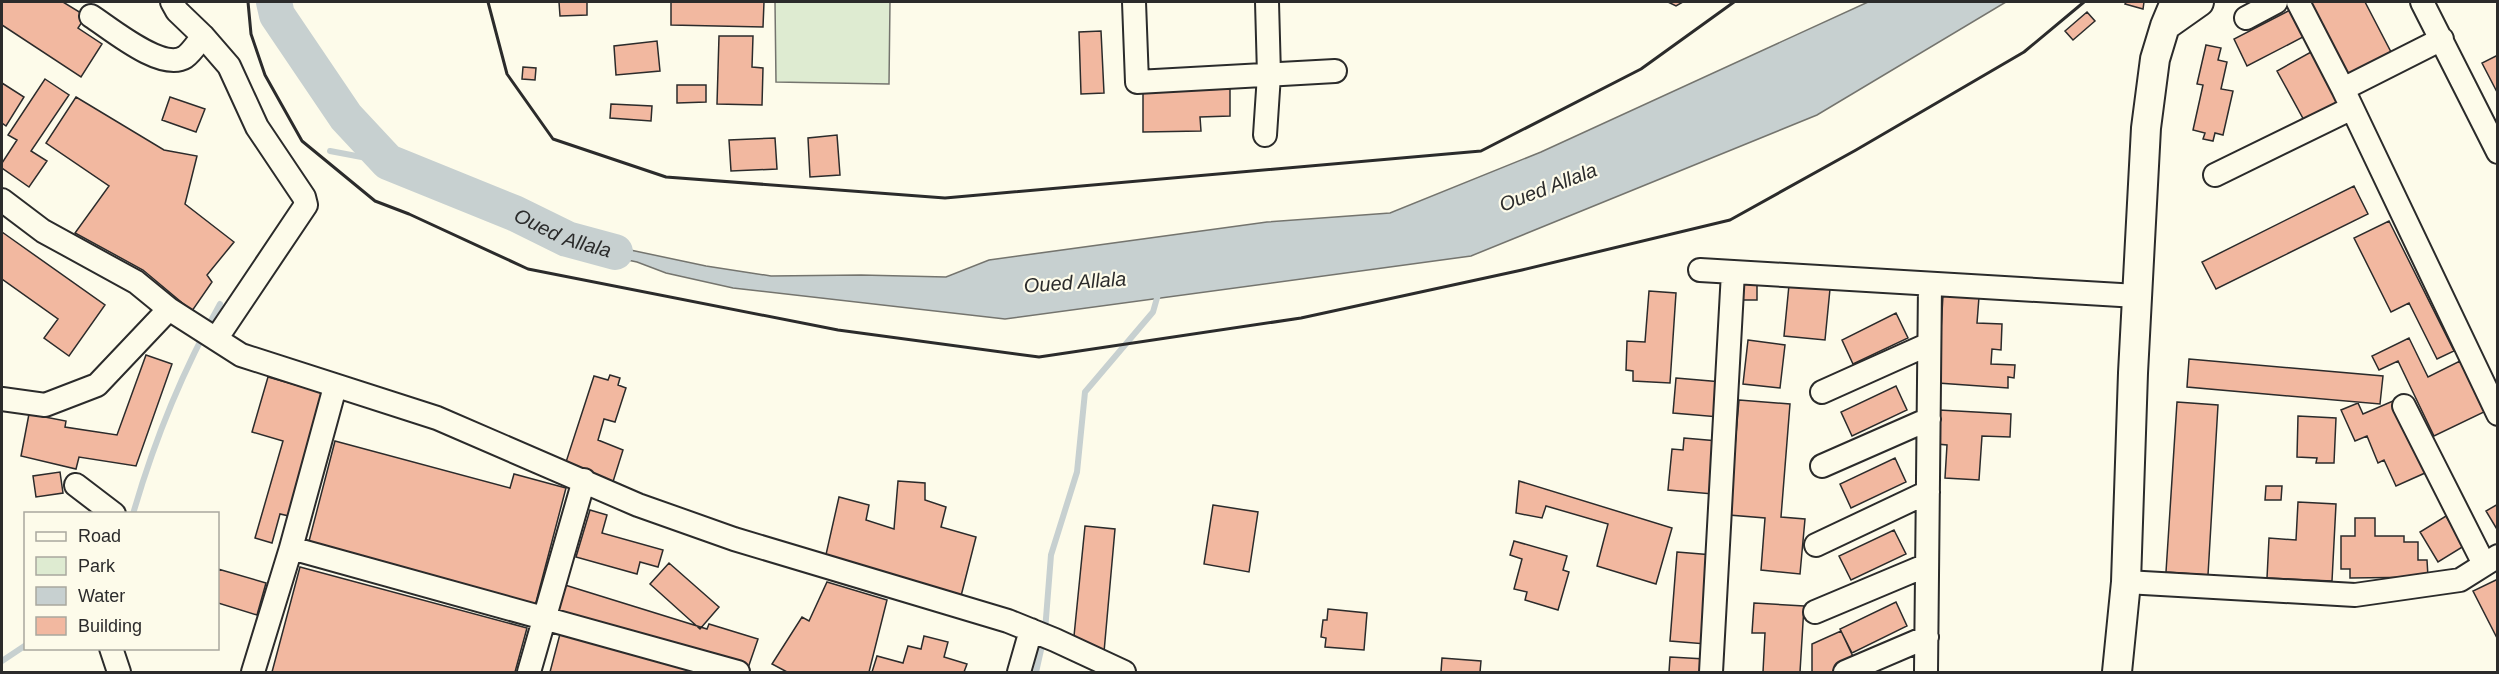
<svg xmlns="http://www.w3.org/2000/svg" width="2499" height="674" font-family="Arial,sans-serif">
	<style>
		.green { fill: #deebd1; stroke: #74746e; stroke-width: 1.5 }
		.water { fill: #c7d0d0; stroke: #74746e; stroke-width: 1.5 }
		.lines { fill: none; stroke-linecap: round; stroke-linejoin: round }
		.stream { stroke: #c7d0d0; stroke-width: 6 }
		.river { stroke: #c7d0d0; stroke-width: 36 }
		.building { fill: #f2b8a0; stroke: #2b2b2b; stroke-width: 1.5 }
		.minor-casing { stroke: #2b2b2b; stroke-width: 26 }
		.major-casing { stroke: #2b2b2b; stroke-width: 32 }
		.minor { stroke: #fdfbea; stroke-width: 22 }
		.major { stroke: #fdfbea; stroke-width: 28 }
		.wall { stroke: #2b2b2b; stroke-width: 3 }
		.labels { text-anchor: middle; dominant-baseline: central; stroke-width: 4.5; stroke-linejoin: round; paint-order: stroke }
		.water-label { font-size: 20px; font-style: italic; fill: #2b2b2b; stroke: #fdfbea }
	</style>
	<rect width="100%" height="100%" fill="#fdfbea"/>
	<path class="green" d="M 775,2 L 890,2 L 889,84 L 776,82 Z"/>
	<path class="water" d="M 1868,2 L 2006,2 L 1817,115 L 1471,256 L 1005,319 L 733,288 L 666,273 L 637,262 L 585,251 L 567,239 L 602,244 L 706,266 L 771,276 L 861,275 L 946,277 L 989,260 L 1267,222 L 1390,213 L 1541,152 Z"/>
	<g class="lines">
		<path class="stream" d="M 330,151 L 388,162
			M 133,514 C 154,441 183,370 220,304
			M 1045,631 L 1051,555 L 1077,472 L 1085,392 L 1153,312 L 1159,291
			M 2,661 L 26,645
			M 1036,672 L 1043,641"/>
		<path class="river" id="s1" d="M 274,2 L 277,15 L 346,117 L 388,162 L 514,213 L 567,239 L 615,252"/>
	</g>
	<path class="building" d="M 2,2 L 63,2 L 86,16 L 78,28 L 102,44 L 81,77 L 2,25 Z
		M 559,2 L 587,2 L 587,15 L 560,16 Z
		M 671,2 L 764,2 L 763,27 L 671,25 Z
		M 1668,2 L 1683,2 L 1676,6 Z
		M 2126,2 L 2144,2 L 2143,9 L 2125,4 Z
		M 2310,2 L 2365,2 L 2391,52 L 2348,75 Z
		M 2290,10 L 2303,37 L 2247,66 L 2234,39 Z
		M 2087,12 L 2095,21 L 2073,40 L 2065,31 Z
		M 1101,31 L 1104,93 L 1081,94 L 1079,32 Z
		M 719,36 L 753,36 L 752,67 L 763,68 L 762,105 L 717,104 Z
		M 657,41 L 660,71 L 616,75 L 614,46 Z
		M 2206,45 L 2221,48 L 2218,60 L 2227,62 L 2221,89 L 2233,91 L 2223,135 L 2215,133 L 2213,141 L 2203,139 L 2205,133 L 2193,130 L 2203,85 L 2197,84 Z
		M 2311,52 L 2339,103 L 2305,122 L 2277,71 Z
		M 2498,55 L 2498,94 L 2482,63 Z
		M 523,67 L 536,68 L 535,80 L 522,79 Z
		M 45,79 L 69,95 L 31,151 L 47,161 L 29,187 L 2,168 L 2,163 L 17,140 L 8,135 Z
		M 2,83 L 24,97 L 6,126 L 2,123 Z
		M 677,85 L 706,85 L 706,102 L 677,103 Z
		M 1230,89 L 1230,116 L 1200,117 L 1201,131 L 1143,132 L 1143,91 Z
		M 76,97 L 164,150 L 197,156 L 185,204 L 234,242 L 207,275 L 212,282 L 192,311 L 143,270 L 75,233 L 109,186 L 46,143 Z
		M 170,97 L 205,109 L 196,132 L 162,120 Z
		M 611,104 L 652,106 L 651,121 L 610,118 Z
		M 837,135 L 840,175 L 810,177 L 808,138 Z
		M 775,138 L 777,169 L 731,171 L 729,140 Z
		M 2354,186 L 2368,214 L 2216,289 L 2202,262 Z
		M 2389,221 L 2454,351 L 2437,359 L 2409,303 L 2391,312 L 2354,238 Z
		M 2,232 L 105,305 L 69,356 L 44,338 L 58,319 L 2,279 Z
		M 1757,282 L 1757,300 L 1740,300 L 1740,283 Z
		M 1789,285 L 1830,289 L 1825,340 L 1784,336 Z
		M 1649,291 L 1676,293 L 1670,383 L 1633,381 L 1633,371 L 1626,370 L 1627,341 L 1645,342 Z
		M 1943,295 L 1979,297 L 1977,323 L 2002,324 L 2001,350 L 1992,349 L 1991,364 L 2015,365 L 2014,378 L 2008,377 L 2008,388 L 1938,383 Z
		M 1896,313 L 1908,338 L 1853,364 L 1842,340 Z
		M 2409,338 L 2428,377 L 2460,361 L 2484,412 L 2434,436 L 2398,361 L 2379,370 L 2372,356 Z
		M 1748,340 L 1785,345 L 1780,388 L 1743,384 Z
		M 146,355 L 172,364 L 136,466 L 79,457 L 76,469 L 21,456 L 29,414 L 66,421 L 65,427 L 117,435 Z
		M 2189,359 L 2383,376 L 2380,404 L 2187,387 Z
		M 610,375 L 620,378 L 618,385 L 626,388 L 615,422 L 604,419 L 598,440 L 623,450 L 612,485 L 566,462 L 594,376 L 608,380 Z
		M 268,377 L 324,393 L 289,516 L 280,514 L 272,543 L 255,538 L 283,441 L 252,432 Z
		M 1676,378 L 1722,382 L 1719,417 L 1673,413 Z
		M 1896,386 L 1907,410 L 1852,436 L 1841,412 Z
		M 1739,400 L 1790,404 L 1781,517 L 1805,519 L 1800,574 L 1761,570 L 1765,518 L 1729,515 Z
		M 2393,401 L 2425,473 L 2396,486 L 2384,460 L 2378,463 L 2367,436 L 2355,441 L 2341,410 L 2358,403 L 2363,414 Z
		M 2177,402 L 2218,405 L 2208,575 L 2166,572 Z
		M 1939,410 L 2011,414 L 2010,437 L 1982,436 L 1979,480 L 1945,478 L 1947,445 L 1937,444 Z
		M 2298,416 L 2336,418 L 2334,463 L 2316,463 L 2317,458 L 2297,457 Z
		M 1684,438 L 1718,441 L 1713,494 L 1668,490 L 1672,449 L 1683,450 Z
		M 335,441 L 510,488 L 514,474 L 566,488 L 535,606 L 308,545 Z
		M 1895,458 L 1906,482 L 1851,508 L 1840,484 Z
		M 60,472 L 63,493 L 36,497 L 33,476 Z
		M 898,481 L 925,483 L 925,500 L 946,507 L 941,527 L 976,537 L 961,596 L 825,559 L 839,497 L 869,505 L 866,520 L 894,529 Z
		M 1519,481 L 1672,528 L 1656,584 L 1597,566 L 1608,524 L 1546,506 L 1542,518 L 1516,513 Z
		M 2266,486 L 2282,486 L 2281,500 L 2265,500 Z
		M 2298,502 L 2336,504 L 2332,581 L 2267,578 L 2269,538 L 2296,540 Z
		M 2498,504 L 2498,531 L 2486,511 Z
		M 1213,505 L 1258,512 L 1249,572 L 1204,564 Z
		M 590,510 L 607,515 L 602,533 L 663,550 L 658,567 L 640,562 L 637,574 L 576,557 Z
		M 2446,516 L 2464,546 L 2438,562 L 2420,532 Z
		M 2355,518 L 2375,518 L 2375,536 L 2404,536 L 2404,542 L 2418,542 L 2418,560 L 2427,560 L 2428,577 L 2350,578 L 2350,569 L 2341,569 L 2341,536 L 2355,536 Z
		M 1085,526 L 1115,529 L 1104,652 L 1074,636 Z
		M 1894,530 L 1906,554 L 1851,580 L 1839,556 Z
		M 1514,541 L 1567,556 L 1563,570 L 1569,572 L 1558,610 L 1525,600 L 1527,592 L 1514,589 L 1522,559 L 1510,555 Z
		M 1677,552 L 1713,555 L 1706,644 L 1670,641 Z
		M 669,563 L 719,607 L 700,629 L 650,584 Z
		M 300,567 L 527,628 L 515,672 L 272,672 Z
		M 218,569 L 266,583 L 257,615 L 218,603 Z
		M 2498,579 L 2498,640 L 2473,591 Z
		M 827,582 L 887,600 L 869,672 L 787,672 L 772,664 L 802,617 L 809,621 Z
		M 565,585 L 707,629 L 709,624 L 758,639 L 748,668 L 558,613 Z
		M 1896,602 L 1907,626 L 1852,653 L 1840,629 Z
		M 1754,603 L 1804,606 L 1800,672 L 1763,672 L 1765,633 L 1752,633 Z
		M 1328,609 L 1367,613 L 1364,650 L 1325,647 L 1326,638 L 1321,637 L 1323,620 L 1327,620 Z
		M 1841,631 L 1856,663 L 1837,672 L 1812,672 L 1812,644 Z
		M 560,634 L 702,672 L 550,672 Z
		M 924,636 L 948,642 L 944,657 L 967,664 L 964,672 L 872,672 L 877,656 L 903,663 L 908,646 L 921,649 Z
		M 1670,657 L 1705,659 L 1704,672 L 1669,672 Z
		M 1442,658 L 1481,661 L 1480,672 L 1441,672 Z"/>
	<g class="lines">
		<defs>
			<path id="minor" d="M 172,2 L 177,11 L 203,36 L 229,66 L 257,127 L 304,197 L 306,205 L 216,339
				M 1134,2 L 1137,82 L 1335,71
				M 2298,2 L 2343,89 L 2498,414
				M 2422,2 L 2498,152
				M 91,16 C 110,28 162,72 185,57 C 192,52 198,42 203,36
				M 2246,18 L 2276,2
				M 2343,89 L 2442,39
				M 1265,135 L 1269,75 L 1267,2
				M 2215,175 L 2352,108
				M 2,200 L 43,231 L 136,282 L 169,309 L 241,355 L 437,418 L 638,505 L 734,539 L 1008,621 L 1055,640 L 1124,672
				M 1700,270 L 2137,296
				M 335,387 L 291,548 L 738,672
				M 1822,392 L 1929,344
				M 2,399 L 45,405 L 97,385 L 169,309
				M 2404,406 L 2484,564
				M 1822,466 L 1929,419
				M 76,485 L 114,514
				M 1816,545 L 1928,492
				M 2126,582 L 2355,595 L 2460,580 L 2498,556
				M 1815,612 L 1927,565
				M 111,648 L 119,672
				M 253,672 L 291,548
				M 529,672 L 584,480
				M 1019,672 L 1031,630
				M 1711,672 L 1733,272
				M 1845,672 L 1927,637
				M 1926,672 L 1930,285"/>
			<path id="major" d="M 2165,26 L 2199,2
				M 2117,672 L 2126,582 L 2133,373 L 2146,128 L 2155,59 L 2165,26 L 2175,2"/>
		</defs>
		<use href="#minor" class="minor-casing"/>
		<use href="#major" class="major-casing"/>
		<use href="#minor" class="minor"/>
		<use href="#major" class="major"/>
		<path class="wall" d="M 248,2 L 251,34 L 265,75 L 302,141 L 375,201 L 409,214 L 528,269 L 838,330 L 1039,357 L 1301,318 L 1522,270 L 1730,220 L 1856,150 L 2024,52 L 2084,2
			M 488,2 L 507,74 L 553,139 L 666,177 L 945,198 L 1481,151 L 1641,69 L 1734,2"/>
	</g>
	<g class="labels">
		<g class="water-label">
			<text transform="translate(1548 187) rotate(-21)">Oued Allala</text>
			<text stroke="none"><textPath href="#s1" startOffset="387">Oued Allala</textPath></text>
			<text transform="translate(1075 282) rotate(-4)">Oued Allala</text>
		</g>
	</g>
	<rect width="2499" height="674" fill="none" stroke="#2b2b2b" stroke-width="6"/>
	<rect x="24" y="512" width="195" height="138" fill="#fdfbea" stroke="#a9a89e" stroke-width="1.5"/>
	<rect x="36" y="532" width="30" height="9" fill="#fdfbea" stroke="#a9a89e" stroke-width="1.5"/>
	<text x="78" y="542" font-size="18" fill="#2b2b2b">Road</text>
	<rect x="36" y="557" width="30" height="18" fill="#deebd1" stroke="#a9a89e" stroke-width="1.5"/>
	<text x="78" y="572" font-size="18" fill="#2b2b2b">Park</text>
	<rect x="36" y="587" width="30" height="18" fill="#c7d0d0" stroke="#a9a89e" stroke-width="1.5"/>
	<text x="78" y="602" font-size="18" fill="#2b2b2b">Water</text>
	<rect x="36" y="617" width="30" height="18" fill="#f2b8a0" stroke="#a9a89e" stroke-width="1.5"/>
	<text x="78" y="632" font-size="18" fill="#2b2b2b">Building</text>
</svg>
